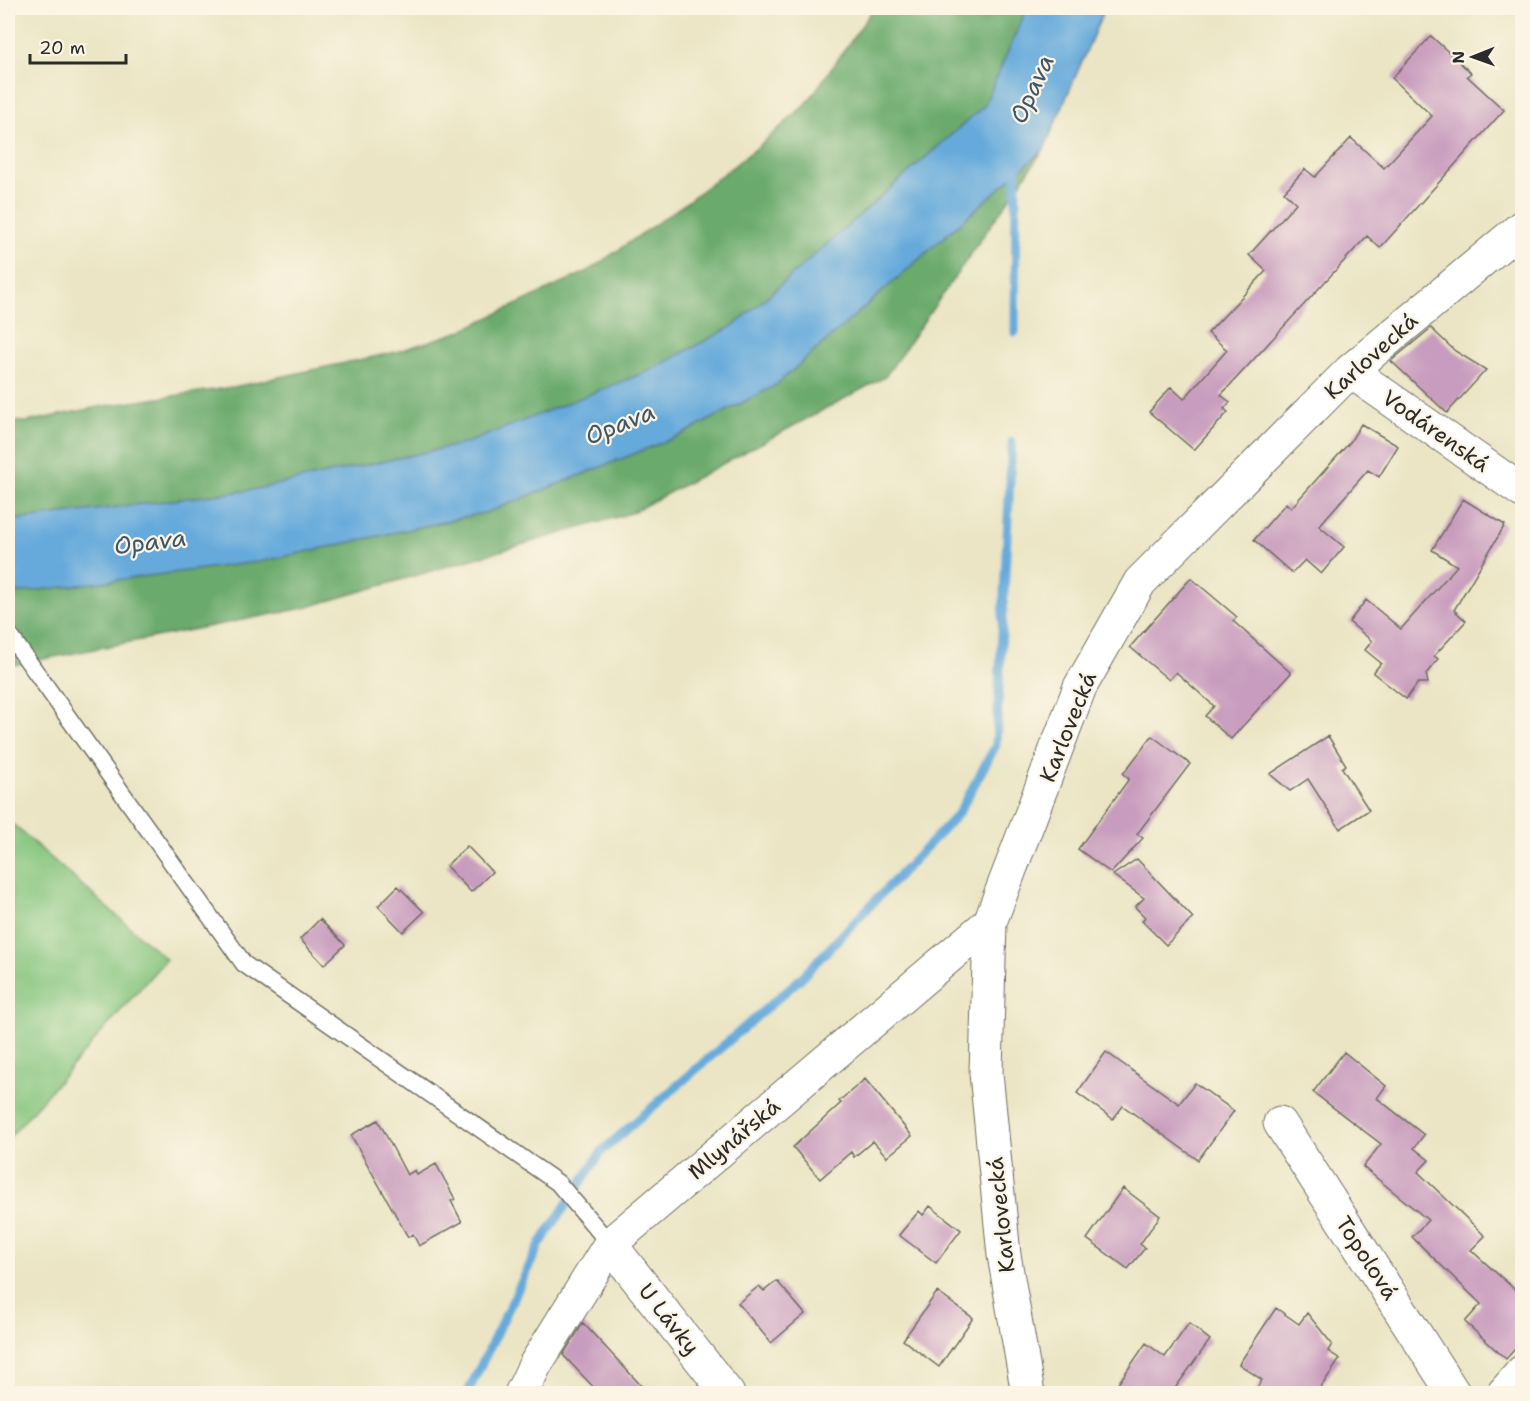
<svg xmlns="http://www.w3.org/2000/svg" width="1530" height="1401" font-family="'Shantell Sans',sans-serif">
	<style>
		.green { fill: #84c57d; stroke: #587854; stroke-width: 1.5 }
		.forest { fill: #6baa6c; stroke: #4b6a4c; stroke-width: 1.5 }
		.water { fill: #66aadb; stroke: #486a83; stroke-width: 1.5 }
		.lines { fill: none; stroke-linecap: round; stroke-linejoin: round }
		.stream { stroke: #66aadb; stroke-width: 9 }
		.building { fill: #c89cbe }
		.service-casing { stroke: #6e6c61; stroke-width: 19 }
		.minor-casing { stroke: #6e6c61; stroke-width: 35 }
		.service { stroke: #fff; stroke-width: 16 }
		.minor { stroke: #fff; stroke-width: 33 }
		.labels { text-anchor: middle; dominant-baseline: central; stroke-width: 4.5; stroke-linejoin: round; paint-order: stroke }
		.street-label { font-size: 22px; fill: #2b2b2b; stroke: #fcf5e5 }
		.water-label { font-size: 24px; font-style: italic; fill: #405769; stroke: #fcf5e5 }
	</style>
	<rect width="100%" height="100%" fill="#fcf5e5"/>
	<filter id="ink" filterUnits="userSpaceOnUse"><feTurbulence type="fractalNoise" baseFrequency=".0167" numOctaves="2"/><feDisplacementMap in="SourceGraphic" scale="12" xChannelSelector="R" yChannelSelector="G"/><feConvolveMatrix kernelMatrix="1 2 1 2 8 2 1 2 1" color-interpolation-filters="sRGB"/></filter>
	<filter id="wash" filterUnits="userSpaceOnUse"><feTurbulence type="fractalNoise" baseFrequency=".008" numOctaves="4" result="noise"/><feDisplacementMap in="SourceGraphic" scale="24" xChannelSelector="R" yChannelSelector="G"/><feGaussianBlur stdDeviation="1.35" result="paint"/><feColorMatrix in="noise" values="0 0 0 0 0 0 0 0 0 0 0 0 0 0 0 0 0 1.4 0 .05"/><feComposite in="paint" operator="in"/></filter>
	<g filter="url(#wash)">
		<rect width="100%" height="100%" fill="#ebe5c5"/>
		<path class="green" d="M 8,820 L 166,959 L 8,1139 Z"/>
		<path class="forest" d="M 874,8 L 1027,8 L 984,106 L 735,325 L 651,370 L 467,443 L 252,490 L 8,521 L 8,421 L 26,422 L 98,407 L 233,387 L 396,352 L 458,332 L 588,271 L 684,204 L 758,147 L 807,103 Z
			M 1044,149 L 885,377 L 631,513 L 304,608 L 8,666 L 8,594 L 264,561 L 488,512 L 681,435 L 776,385 Z"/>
		<path class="water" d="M 1027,8 L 1105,8 L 1044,149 L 776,385 L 681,435 L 488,512 L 264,561 L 8,594 L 8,521 L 252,490 L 467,443 L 651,370 L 735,325 L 984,106 Z"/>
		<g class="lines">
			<path class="stream" d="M 1015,332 L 1016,164
				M 467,1394 L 540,1244 L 602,1151 L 800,979 L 958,814 L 996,745 L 1012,442"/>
		</g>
		<g id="blocks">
			<path class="building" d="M 1431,36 L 1471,73 L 1467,76 L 1504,110 L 1380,248 L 1367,236 L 1221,395 L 1230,402 L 1224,409 L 1228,412 L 1194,450 L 1149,412 L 1171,387 L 1184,399 L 1227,350 L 1208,333 L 1266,271 L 1249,255 L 1296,203 L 1284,192 L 1305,169 L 1315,177 L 1351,138 L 1384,168 L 1432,116 L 1392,78 Z
				M 1431,328 L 1455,351 L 1486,370 L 1447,413 L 1391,361 Z
				M 1361,424 L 1398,446 L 1379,477 L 1368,470 L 1319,526 L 1344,547 L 1321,574 L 1305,560 L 1292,573 L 1254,540 L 1286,503 L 1291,508 L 1350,442 Z
				M 1463,499 L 1505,525 L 1454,610 L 1466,621 L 1434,656 L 1438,659 L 1426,674 L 1428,683 L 1418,683 L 1406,699 L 1373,673 L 1381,663 L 1365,650 L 1372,641 L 1349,622 L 1366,600 L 1401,629 L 1457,566 L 1432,550 Z
				M 1191,578 L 1237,617 L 1233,621 L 1291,673 L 1231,739 L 1205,716 L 1214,706 L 1176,672 L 1169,680 L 1130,647 Z
				M 1152,736 L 1190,764 L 1137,834 L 1143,838 L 1111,873 L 1078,849 L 1129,779 L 1123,774 Z
				M 1328,736 L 1346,765 L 1342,768 L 1369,810 L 1340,829 L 1308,779 L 1290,791 L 1270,774 Z
				M 467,846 L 492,872 L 471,892 L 446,866 Z
				M 1137,859 L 1193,918 L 1166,945 L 1142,921 L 1145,917 L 1135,907 L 1144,898 L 1113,875 Z
				M 398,886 L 424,912 L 403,932 L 378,906 Z
				M 320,919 L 345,945 L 324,965 L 300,939 Z
				M 1106,1052 L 1179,1104 L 1195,1083 L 1234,1111 L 1198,1160 L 1123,1106 L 1113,1119 L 1077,1093 Z
				M 1344,1052 L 1386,1086 L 1377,1098 L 1424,1135 L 1414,1148 L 1429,1160 L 1418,1172 L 1485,1236 L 1471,1250 L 1522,1296 L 1522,1341 L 1506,1359 L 1465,1322 L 1481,1304 L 1412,1237 L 1428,1220 L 1363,1167 L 1381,1144 L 1313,1092 Z
				M 865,1079 L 912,1136 L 887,1157 L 873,1141 L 854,1157 L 851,1152 L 820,1179 L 793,1147 L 841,1103 L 839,1101 Z
				M 378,1120 L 407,1175 L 415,1170 L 417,1175 L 436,1164 L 455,1199 L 451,1201 L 462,1222 L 419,1246 L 413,1234 L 408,1237 L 351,1135 Z
				M 1123,1188 L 1160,1216 L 1140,1244 L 1145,1248 L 1128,1269 L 1087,1239 Z
				M 930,1206 L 961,1230 L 936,1263 L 899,1235 L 919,1211 L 923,1215 Z
				M 777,1281 L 805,1314 L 771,1343 L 738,1303 L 759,1286 L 764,1291 Z
				M 937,1292 L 973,1318 L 939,1367 L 903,1340 Z
				M 1276,1308 L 1299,1324 L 1307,1313 L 1332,1344 L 1328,1351 L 1340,1359 L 1316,1394 L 1253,1394 L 1262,1380 L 1239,1364 Z
				M 583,1323 L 649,1394 L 600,1394 L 563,1355 Z
				M 1189,1323 L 1210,1340 L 1171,1394 L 1111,1394 L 1146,1343 L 1165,1357 Z"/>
		</g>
	</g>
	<g filter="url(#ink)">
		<use href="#blocks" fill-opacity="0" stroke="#6e6c61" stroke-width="1.5"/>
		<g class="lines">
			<defs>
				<path id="service" d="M 8,633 L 244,964 L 558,1183 L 610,1244"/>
				<path id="minor" d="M 1350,371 L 1522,491
					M 1280,1123 L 1454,1394
					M 610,1244 L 728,1394
					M 521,1394 L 535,1365 L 610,1244 L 990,922
					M 1028,1394 L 1004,1255 L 986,1073 L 990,922 L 1080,687 L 1140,582 L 1350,371 L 1522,227
					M 1503,1394 L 1522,1372"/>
			</defs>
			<use href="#service" class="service-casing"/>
			<use href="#minor" class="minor-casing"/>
			<use href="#service" class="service"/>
			<use href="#minor" class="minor"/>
		</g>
	</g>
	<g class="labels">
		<g class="street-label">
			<text transform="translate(1371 356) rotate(-42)">Karlovecká</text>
			<text transform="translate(1436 431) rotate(35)">Vodárenská</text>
			<text transform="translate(1068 727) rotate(-68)">Karlovecká</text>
			<text transform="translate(734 1139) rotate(-40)">Mlynářská</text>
			<text transform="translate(1001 1215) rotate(-96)">Karlovecká</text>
			<text transform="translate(1367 1258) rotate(57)">Topolová</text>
			<text transform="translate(669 1319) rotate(52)">U Lávky</text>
		</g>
		<g class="water-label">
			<text transform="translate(1032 89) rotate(-65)">Opava</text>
			<text transform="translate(620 424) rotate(-22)">Opava</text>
			<text transform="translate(150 542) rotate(-7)">Opava</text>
		</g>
	</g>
	<rect width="1530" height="1401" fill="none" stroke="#fcf5e5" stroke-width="30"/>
	<g transform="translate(1473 57) rotate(269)" stroke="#fcf5e5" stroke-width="4.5" paint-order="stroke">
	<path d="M0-4.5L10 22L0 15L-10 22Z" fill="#2b2b2b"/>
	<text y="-9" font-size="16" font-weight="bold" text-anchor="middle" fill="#2b2b2b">N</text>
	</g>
	<path d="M30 54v9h96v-9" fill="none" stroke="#2b2b2b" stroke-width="3"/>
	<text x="39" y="54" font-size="18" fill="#2b2b2b" stroke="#fcf5e5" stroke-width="4.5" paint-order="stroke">20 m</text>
</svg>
